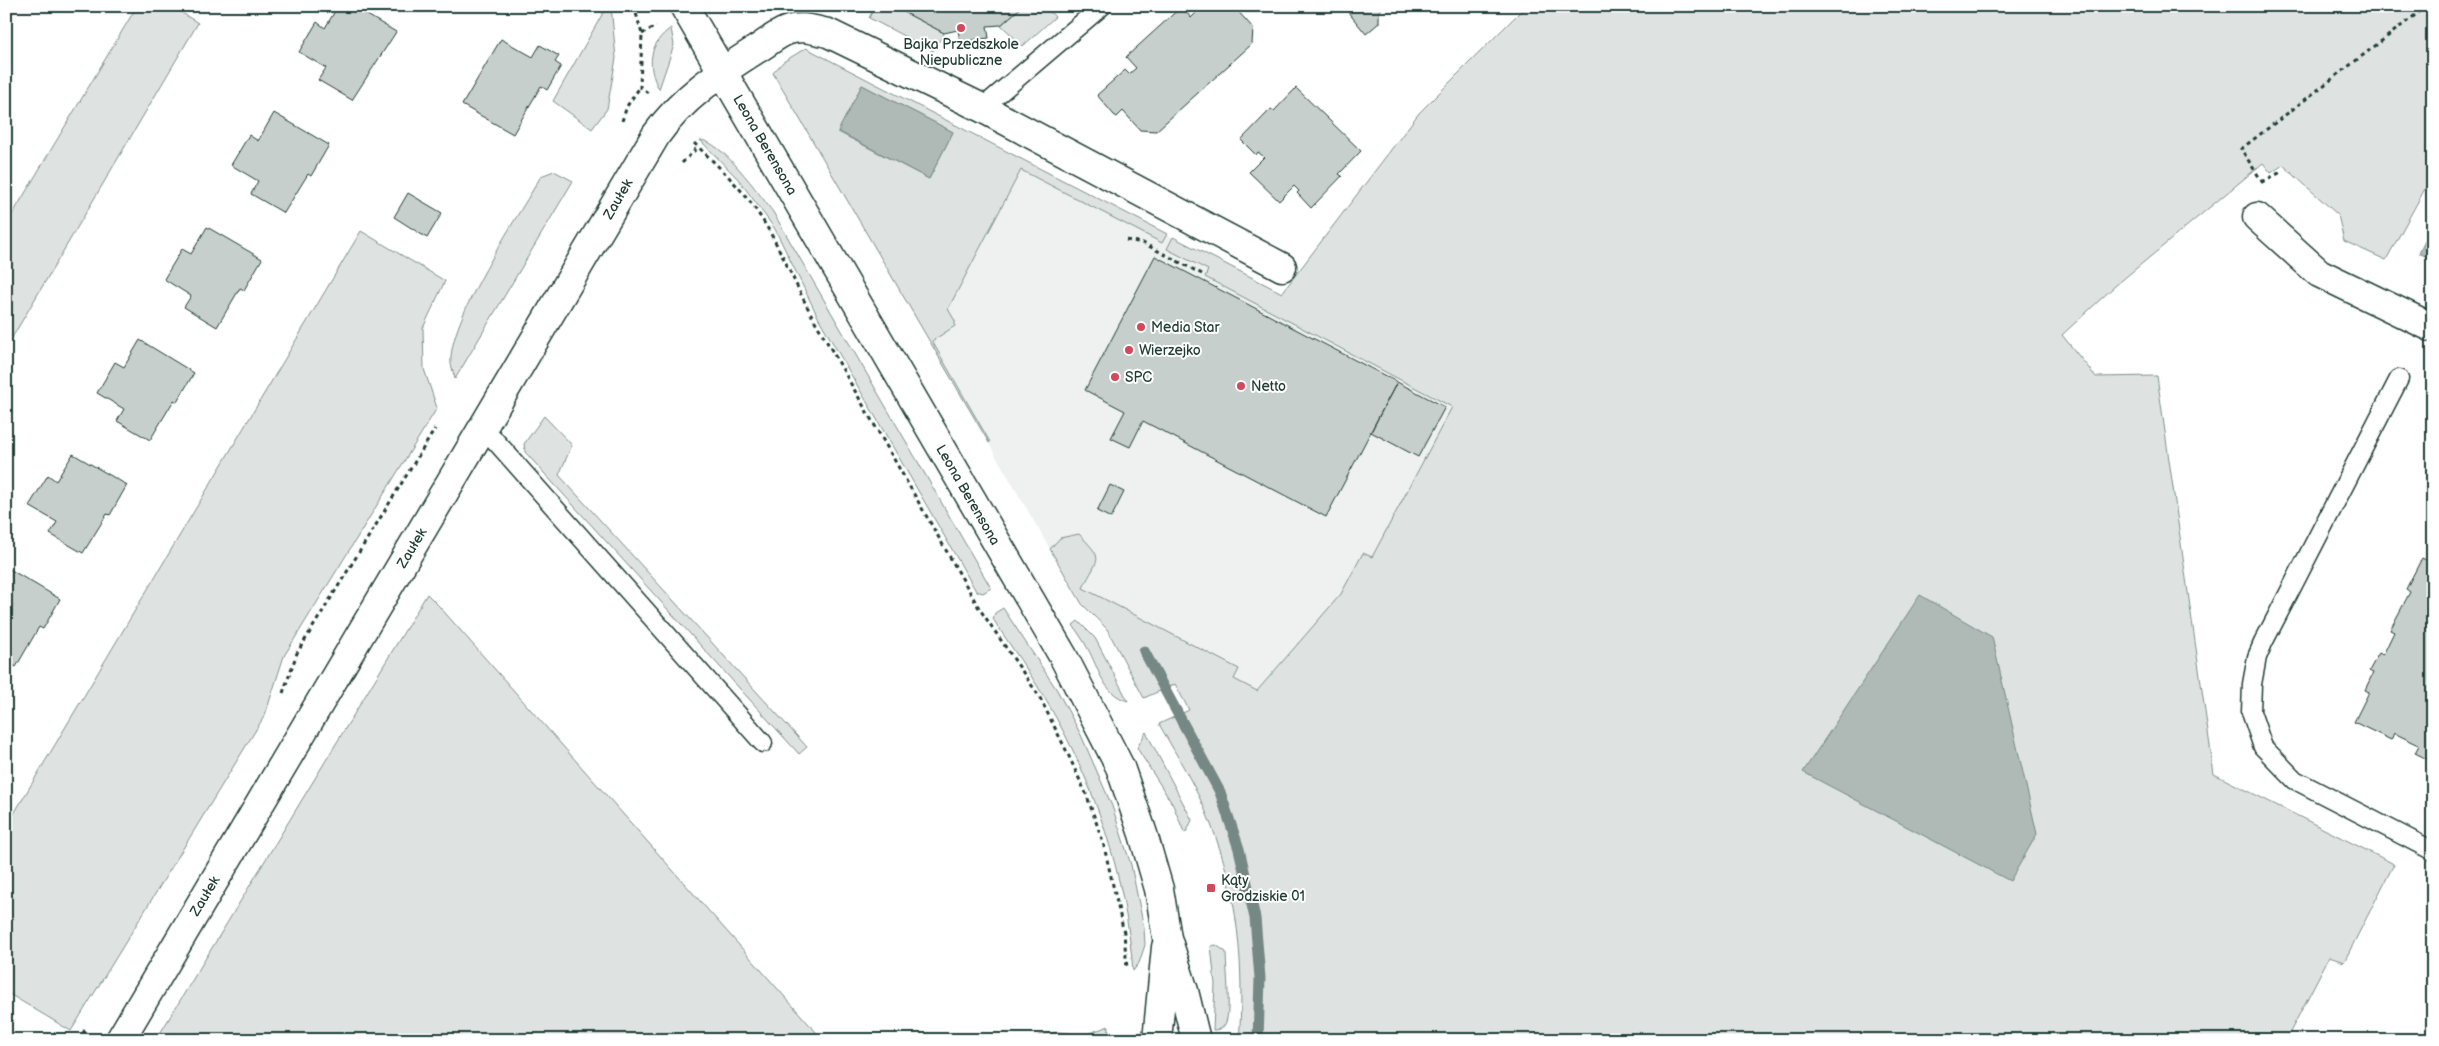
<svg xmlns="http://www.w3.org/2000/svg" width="2439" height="1046" font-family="'Balsamiq Sans',sans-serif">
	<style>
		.built { fill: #eef1f0 }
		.green { fill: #dee3e2; stroke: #7e908b; fill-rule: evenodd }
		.water { fill: #afbab7; stroke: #758883 }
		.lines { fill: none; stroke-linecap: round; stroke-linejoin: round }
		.stream { stroke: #758883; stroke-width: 11 }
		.building { fill: #c7cfcc; stroke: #1f3d34 }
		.service-casing { stroke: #1f3d34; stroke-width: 21 }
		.minor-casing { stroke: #1f3d34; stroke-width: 31 }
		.tertiary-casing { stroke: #1f3d34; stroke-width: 31 }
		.path { stroke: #1f3d34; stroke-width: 3; stroke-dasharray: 4 4; stroke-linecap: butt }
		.service { stroke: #fff; stroke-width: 18 }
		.minor { stroke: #fff; stroke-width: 28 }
		.tertiary { stroke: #fff; stroke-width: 28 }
		.poi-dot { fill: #d1495b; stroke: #fff; stroke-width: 2 }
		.labels { text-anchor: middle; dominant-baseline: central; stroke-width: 4; stroke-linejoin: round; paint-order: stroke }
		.poi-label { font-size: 14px; fill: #1f3d34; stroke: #fff; text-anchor: start }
		.street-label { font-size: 14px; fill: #1f3d34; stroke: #fff }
	</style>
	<rect width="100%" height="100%" fill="#fff"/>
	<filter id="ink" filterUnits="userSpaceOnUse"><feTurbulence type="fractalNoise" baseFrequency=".02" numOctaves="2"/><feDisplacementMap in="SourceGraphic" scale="10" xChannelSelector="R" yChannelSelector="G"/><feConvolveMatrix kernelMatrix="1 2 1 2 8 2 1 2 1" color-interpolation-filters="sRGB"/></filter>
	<g filter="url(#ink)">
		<path class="built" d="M 803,52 L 1167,234 L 1177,241 L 1496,421 L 1255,696 L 1082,604 L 796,112 Z"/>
		<path class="green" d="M 137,6 L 171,6 L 198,23 L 6,348 L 6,225 Z
			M 607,6 L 611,6 L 616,58 L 607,109 L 592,129 L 553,101 Z
			M 875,6 L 892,6 L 944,33 L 933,51 L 869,18 Z
			M 1017,6 L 1045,6 L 1055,17 L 1023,46 L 1001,25 L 1019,9 Z
			M 1526,6 L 2433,6 L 2433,174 L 2386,260 L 2344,241 L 2338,215 L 2283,165 L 2271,173 L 2263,163 L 2115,286 L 2062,335 L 2096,377 L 2157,376 L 2214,774 L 2394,864 L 2344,962 L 2329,957 L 2286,1040 L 1239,1040 C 1245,967 1238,891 1210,822 C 1197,788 1177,756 1159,724 L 1189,710 L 1175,684 L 1144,698 L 1107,629 L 1082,604 L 1050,549 L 1060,538 L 1079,534 C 1106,562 1098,556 1083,588 L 1239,669 L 1234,679 L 1257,691 L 1341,594 L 1363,553 L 1372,557 L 1452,407 L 1205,277 L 1208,270 L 1167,249 L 1173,237 L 1282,293 L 1419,113 Z
			M 671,28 L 674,45 L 659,89 C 646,66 649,43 671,28 Z
			M 806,48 L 1167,234 L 1162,243 L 1021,170 L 948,309 L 955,321 L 955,326 L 932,341 L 990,442 L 989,443 L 773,73 L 783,62 ZM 862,85 L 953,132 L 929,179 L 838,132 Z
			M 700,140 C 722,141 759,194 773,212 L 991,588 L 983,593 L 976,591 L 819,319 L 775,229 L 739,180 Z
			M 554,171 L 573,181 L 455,379 C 454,374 452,369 451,364 C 447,321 518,217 541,176 Z
			M 361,231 L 445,281 L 423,328 L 424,369 L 437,408 L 284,656 L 265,715 L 71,1031 L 6,992 L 6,827 Z
			M 544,416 L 572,445 L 559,475 L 807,747 L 799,754 L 525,452 L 524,444 Z
			M 427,594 L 438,605 L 823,1040 L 156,1040 Z
			M 1003,608 L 1057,690 L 1081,735 L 1112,806 L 1131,865 L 1144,928 L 1145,945 L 1139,963 L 1133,971 C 1126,877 1095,783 1047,702 C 1031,674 1011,647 993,619 L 995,613 Z
			M 1078,621 L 1095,638 L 1128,701 C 1103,694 1099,669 1088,649 C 1084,641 1078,633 1073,625 Z
			M 1146,732 L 1192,820 L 1187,831 L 1184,832 L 1173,805 L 1137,748 Z
			M 1216,945 L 1226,952 C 1226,969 1231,1008 1226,1022 C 1224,1028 1219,1030 1213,1030 L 1215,984 L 1211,946 Z
			M 1109,1026 L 1108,1040 L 1035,1040 L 1039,1035 L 1059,1032 L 1084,1035 Z"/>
		<path class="water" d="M 862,85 L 953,132 L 929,179 L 838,131 Z
			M 2433,225 L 2433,260 L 2419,253 Z
			M 1920,595 L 1992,637 L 2037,834 L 2010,881 L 1803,772 Z"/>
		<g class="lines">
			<path class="stream" d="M 1144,651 L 1220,792 L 1239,849 L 1255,918 L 1260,978 L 1258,1040"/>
		</g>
		<path class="building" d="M 338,6 L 352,6 L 396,32 L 352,100 L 318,80 L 326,68 L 299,52 L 317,22 L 325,28 Z
			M 892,6 L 1017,6 L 1019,9 L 1001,25 L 987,26 L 989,38 L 960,42 L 958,30 L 944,33 Z
			M 1182,6 L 1191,18 L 1198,11 L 1195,6 L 1239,6 L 1236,9 L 1253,28 L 1252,44 L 1156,131 L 1140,130 L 1123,111 L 1117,117 L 1114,115 L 1097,95 L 1125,70 L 1129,74 L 1136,68 L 1126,57 Z
			M 1343,6 L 1385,6 L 1379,11 L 1379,23 L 1366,34 Z
			M 501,39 L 533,57 L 540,45 L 559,56 L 555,62 L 561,66 L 547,90 L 541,86 L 513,134 L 462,105 Z
			M 1296,88 L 1361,151 L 1339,174 L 1342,176 L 1311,208 L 1297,193 L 1299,191 L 1294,186 L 1279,201 L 1249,172 L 1264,157 L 1258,152 L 1256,155 L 1241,140 L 1271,109 L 1274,111 Z
			M 274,113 L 329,145 L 311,176 L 308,174 L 284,213 L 251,194 L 258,181 L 231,165 L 249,135 L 258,141 Z
			M 408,193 L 442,213 L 427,238 L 394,217 Z
			M 207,227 L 262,259 L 244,290 L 240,288 L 217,327 L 184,307 L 191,296 L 164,279 L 182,249 L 191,254 Z
			M 1155,256 L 1397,382 L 1326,517 L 1143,421 L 1130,447 L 1111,438 L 1125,411 L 1085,390 Z
			M 140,340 L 194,373 L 177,402 L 174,400 L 150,440 L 117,421 L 124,409 L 97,393 L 115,362 L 124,367 Z
			M 1397,382 L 1445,407 L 1418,457 L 1371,432 Z
			M 73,454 L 127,485 L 110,515 L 107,514 L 83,553 L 50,534 L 57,522 L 29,506 L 48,475 L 56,481 Z
			M 1110,485 L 1124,492 L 1111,518 L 1097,511 Z
			M 2433,547 L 2433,762 L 2415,753 L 2419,745 L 2394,733 L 2391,740 L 2354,722 L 2369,692 L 2365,690 L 2373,673 L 2369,671 L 2379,653 L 2383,655 L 2394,632 L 2390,630 L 2410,592 L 2406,589 L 2422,558 L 2426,560 Z
			M 6,567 L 60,599 L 43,629 L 39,627 L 16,667 L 6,661 Z"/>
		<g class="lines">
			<defs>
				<path id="service" d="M 982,108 L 1102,6
					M 2399,379 L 2263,643 L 2257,657 L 2252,684 L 2251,712 L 2263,747 L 2295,780 L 2433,851
					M 483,427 L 763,743"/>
				<path id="minor" d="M 2257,217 L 2319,273 L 2433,328
					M 120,1040 L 656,135 C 682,98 719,73 757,49 C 767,43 776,35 786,31 C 800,25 814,30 828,33 L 982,108 L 1282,267"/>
				<path id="tertiary" d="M 684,6 L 1063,656 L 1120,767 L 1143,834 L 1159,889 L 1167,938 L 1184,991 L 1196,1040
					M 1157,1040 L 1166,947"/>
			</defs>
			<use href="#service" class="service-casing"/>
			<use href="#minor" class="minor-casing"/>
			<use href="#tertiary" class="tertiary-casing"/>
			<path class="path" d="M 634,6 L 642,34 L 640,87 L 648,93
				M 642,34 L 656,26
				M 622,121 L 627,106 L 640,87
				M 694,143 C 717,165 741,187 758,213 C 781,247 795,286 815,321 L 979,608 L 1039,696 L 1067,752 L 1087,796 L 1103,842 L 1124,933 L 1127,969
				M 682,163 L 698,147
				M 2262,182 L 2281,172
				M 2263,183 L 2241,149 L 2427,6
				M 1126,240 L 1143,243 L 1202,274
				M 283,693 L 297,653 L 435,429
				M 1114,1037 L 1123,1039
				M 79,1040 L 85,1030"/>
			<use href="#service" class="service"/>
			<use href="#minor" class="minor"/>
			<use href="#tertiary" class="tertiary"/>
		</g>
	</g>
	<g class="poi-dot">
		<circle cx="961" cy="28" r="5"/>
		<circle cx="1141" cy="327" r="5"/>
		<circle cx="1129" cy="350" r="5"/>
		<circle cx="1115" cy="377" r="5"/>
		<circle cx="1241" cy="386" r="5"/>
		<rect x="1206" y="883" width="10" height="10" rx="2.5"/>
	</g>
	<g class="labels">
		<g class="poi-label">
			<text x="961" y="44" text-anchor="middle">Bajka Przedszkole<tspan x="961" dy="16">Niepubliczne</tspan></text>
			<text x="1151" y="327">Media Star</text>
			<text x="1139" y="350">Wierzejko</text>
			<text x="1125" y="377">SPC</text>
			<text x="1251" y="386">Netto</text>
			<text x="1221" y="880">Kąty<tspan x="1221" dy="16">Grodziskie 01</tspan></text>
		</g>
		<g class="street-label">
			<text transform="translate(765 145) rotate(60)">Leona Berensona</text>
			<text transform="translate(618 199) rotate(-60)">Zaułek</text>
			<text transform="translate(968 495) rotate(60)">Leona Berensona</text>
			<text transform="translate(412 548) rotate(-59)">Zaułek</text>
			<text transform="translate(205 896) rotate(-59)">Zaułek</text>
		</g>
	</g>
	<rect width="2439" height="1046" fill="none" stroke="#fff" stroke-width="25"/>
	<rect x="12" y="12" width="2414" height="1021" fill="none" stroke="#1f3d34" stroke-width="2" filter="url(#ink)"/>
</svg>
